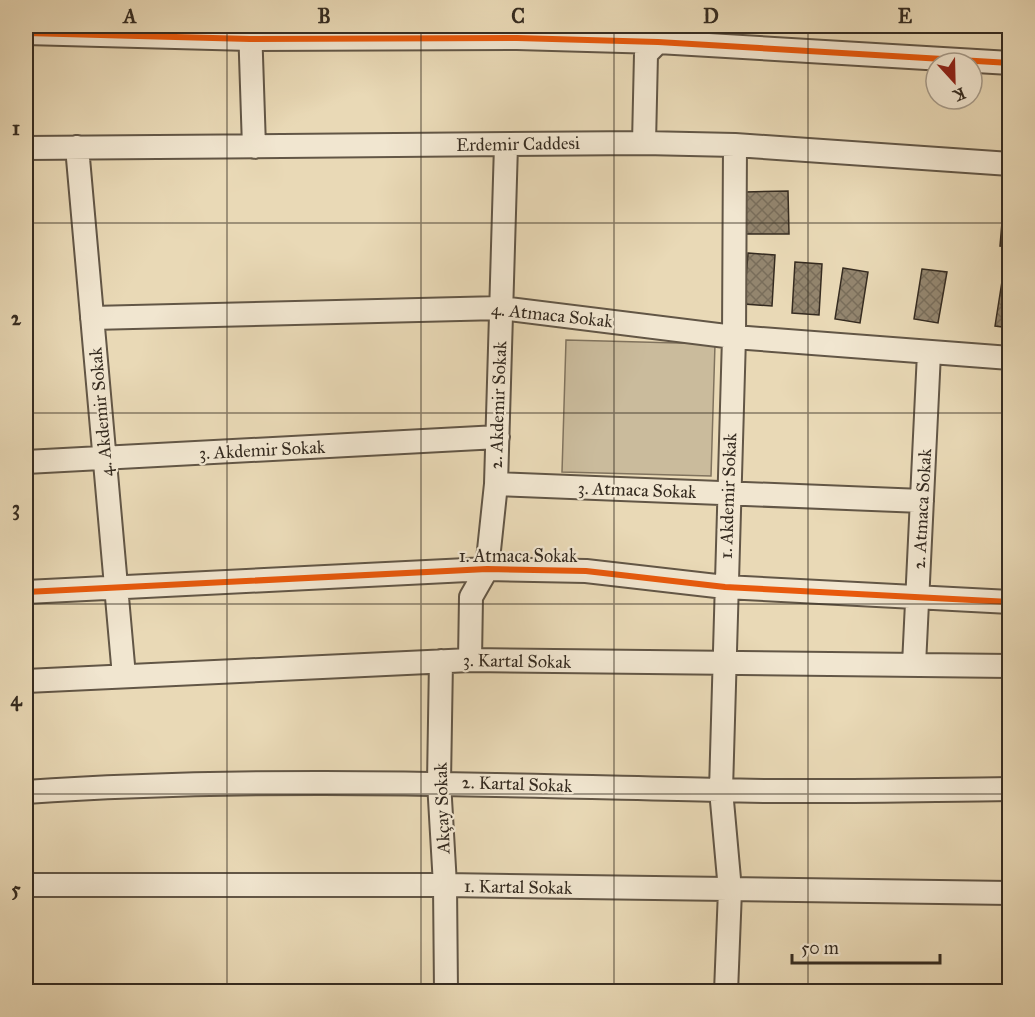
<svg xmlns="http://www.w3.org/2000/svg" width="1035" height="1017" font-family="'IM FELL Great Primer',serif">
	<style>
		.park { fill: #cabb9c; stroke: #80735e; stroke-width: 1.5 }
		.building { fill: url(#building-cross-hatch); stroke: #352b20; stroke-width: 1.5 }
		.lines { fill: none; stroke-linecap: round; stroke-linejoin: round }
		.street-casing { stroke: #625646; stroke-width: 26 }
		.street { stroke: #f1e6d0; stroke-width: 22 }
		.cycleway-casing { stroke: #f1e6d0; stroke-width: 10 }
		.cycleway { stroke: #e8590c; stroke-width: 6 }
		.grid { fill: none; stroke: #352b20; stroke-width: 1.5; stroke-opacity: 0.55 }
		.labels { text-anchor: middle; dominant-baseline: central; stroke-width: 4.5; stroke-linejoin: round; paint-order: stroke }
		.street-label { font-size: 18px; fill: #352b20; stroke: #f1e6d0 }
		.neatline { fill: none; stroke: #352b20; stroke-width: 2 }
		.grid-label { font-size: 20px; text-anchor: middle; font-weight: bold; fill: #352b20 }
	</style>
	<defs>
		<pattern id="building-cross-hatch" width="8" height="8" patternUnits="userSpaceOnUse" patternTransform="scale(1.5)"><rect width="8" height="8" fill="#93856e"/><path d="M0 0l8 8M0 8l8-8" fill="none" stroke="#796d5a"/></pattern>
	</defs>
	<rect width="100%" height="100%" fill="#e9d9b6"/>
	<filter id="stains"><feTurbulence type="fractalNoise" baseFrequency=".00333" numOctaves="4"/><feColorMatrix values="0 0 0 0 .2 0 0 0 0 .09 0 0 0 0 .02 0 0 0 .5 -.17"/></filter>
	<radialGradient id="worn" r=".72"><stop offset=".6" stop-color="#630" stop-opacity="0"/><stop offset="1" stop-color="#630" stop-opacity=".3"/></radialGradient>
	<path class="park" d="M 566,340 L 715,344 L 711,476 L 562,472 Z"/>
	<path class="building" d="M 788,191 L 789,234 L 745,234 L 745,192 Z
		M 1004,199 L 1010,200 L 1010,247 L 1000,246 Z
		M 748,253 L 775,255 L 772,306 L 744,304 Z
		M 795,262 L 822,264 L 819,315 L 792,313 Z
		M 843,268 L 868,272 L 860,323 L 835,319 Z
		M 922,269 L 947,272 L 938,323 L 914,319 Z
		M 1003,275 L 1010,276 L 1010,328 L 995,326 Z"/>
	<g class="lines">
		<defs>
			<path id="street" d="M 250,26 L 254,147
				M 26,33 L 250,39 L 517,38 L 658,42 L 1010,63
				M 644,143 L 646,54 L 670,30 L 670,26
				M 77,147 L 124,676
				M 26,148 L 644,143 L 735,145 L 1010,164
				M 92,318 L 501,308 L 734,337 L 1010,358
				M 26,462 L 498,437
				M 496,484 L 922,501
				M 26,592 L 487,569 L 586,571 L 725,587 L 1010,602
				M 470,660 L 471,597 L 487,569 L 496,484 L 506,145
				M 441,661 L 439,782 L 445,885 L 446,992
				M 914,665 L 929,353
				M 26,681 L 470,660 L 1010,666
				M 26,792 C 256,776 487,785 718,790 C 815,793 912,790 1010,789
				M 26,885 L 445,885 L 1010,893
				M 726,992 L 730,890 L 721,790 L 734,337 L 735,145"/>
		</defs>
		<use href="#street" class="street-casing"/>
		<use href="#street" class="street"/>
		<defs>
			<path id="cycleway" d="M 26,33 L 250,39 L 517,38 L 658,42 L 1010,63
				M 26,592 L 487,569 L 586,571 L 725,587 L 1010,602"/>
		</defs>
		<use href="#cycleway" class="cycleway-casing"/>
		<use href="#cycleway" class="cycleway"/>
	</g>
	<path class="grid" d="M 227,26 L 227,992M 421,26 L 421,992M 614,26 L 614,992M 808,26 L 808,992M 26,223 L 1010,223M 26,413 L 1010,413M 26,604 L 1010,604M 26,794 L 1010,794"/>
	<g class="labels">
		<g class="street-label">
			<text transform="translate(518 144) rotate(-1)">Erdemir Caddesi</text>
			<text transform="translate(552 315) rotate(6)">4. Atmaca Sokak</text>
			<text transform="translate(498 405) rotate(-88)">2. Akdemir Sokak</text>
			<text transform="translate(101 412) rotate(-95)">4. Akdemir Sokak</text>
			<text transform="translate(262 450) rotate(-3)">3. Akdemir Sokak</text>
			<text transform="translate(637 490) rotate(2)">3. Atmaca Sokak</text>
			<text transform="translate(728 496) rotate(-88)">1. Akdemir Sokak</text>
			<text transform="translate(922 509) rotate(-87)">2. Atmaca Sokak</text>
			<text x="518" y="556">1. Atmaca Sokak</text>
			<text transform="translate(517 661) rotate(1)">3. Kartal Sokak</text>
			<text transform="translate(517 784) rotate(2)">2. Kartal Sokak</text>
			<text transform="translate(442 808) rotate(-92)">Akçay Sokak</text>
			<text transform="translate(518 887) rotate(1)">1. Kartal Sokak</text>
		</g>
	</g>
	<rect width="1035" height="1017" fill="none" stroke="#e9d9b6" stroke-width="66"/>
	<g transform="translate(954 81) rotate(158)"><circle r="28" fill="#f1e6d0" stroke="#a69b8a" stroke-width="1.5"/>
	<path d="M0-4.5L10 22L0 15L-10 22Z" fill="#8f2418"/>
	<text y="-9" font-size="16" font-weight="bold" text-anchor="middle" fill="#352b20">K</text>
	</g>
	<path d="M792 954v9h148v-9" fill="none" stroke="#352b20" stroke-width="3"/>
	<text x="801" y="954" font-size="18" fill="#352b20" stroke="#f1e6d0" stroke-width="4.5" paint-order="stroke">50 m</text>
	<rect x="33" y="33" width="969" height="951" class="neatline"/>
	<g class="grid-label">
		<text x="130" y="23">A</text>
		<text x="324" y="23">B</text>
		<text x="518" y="23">C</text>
		<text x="711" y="23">D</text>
		<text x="905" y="23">E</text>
		<text x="16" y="135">1</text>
		<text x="16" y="325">2</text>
		<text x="16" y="515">3</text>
		<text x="16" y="706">4</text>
		<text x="16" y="896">5</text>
	</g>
	<rect width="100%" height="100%" filter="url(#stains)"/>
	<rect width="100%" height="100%" fill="url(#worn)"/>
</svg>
